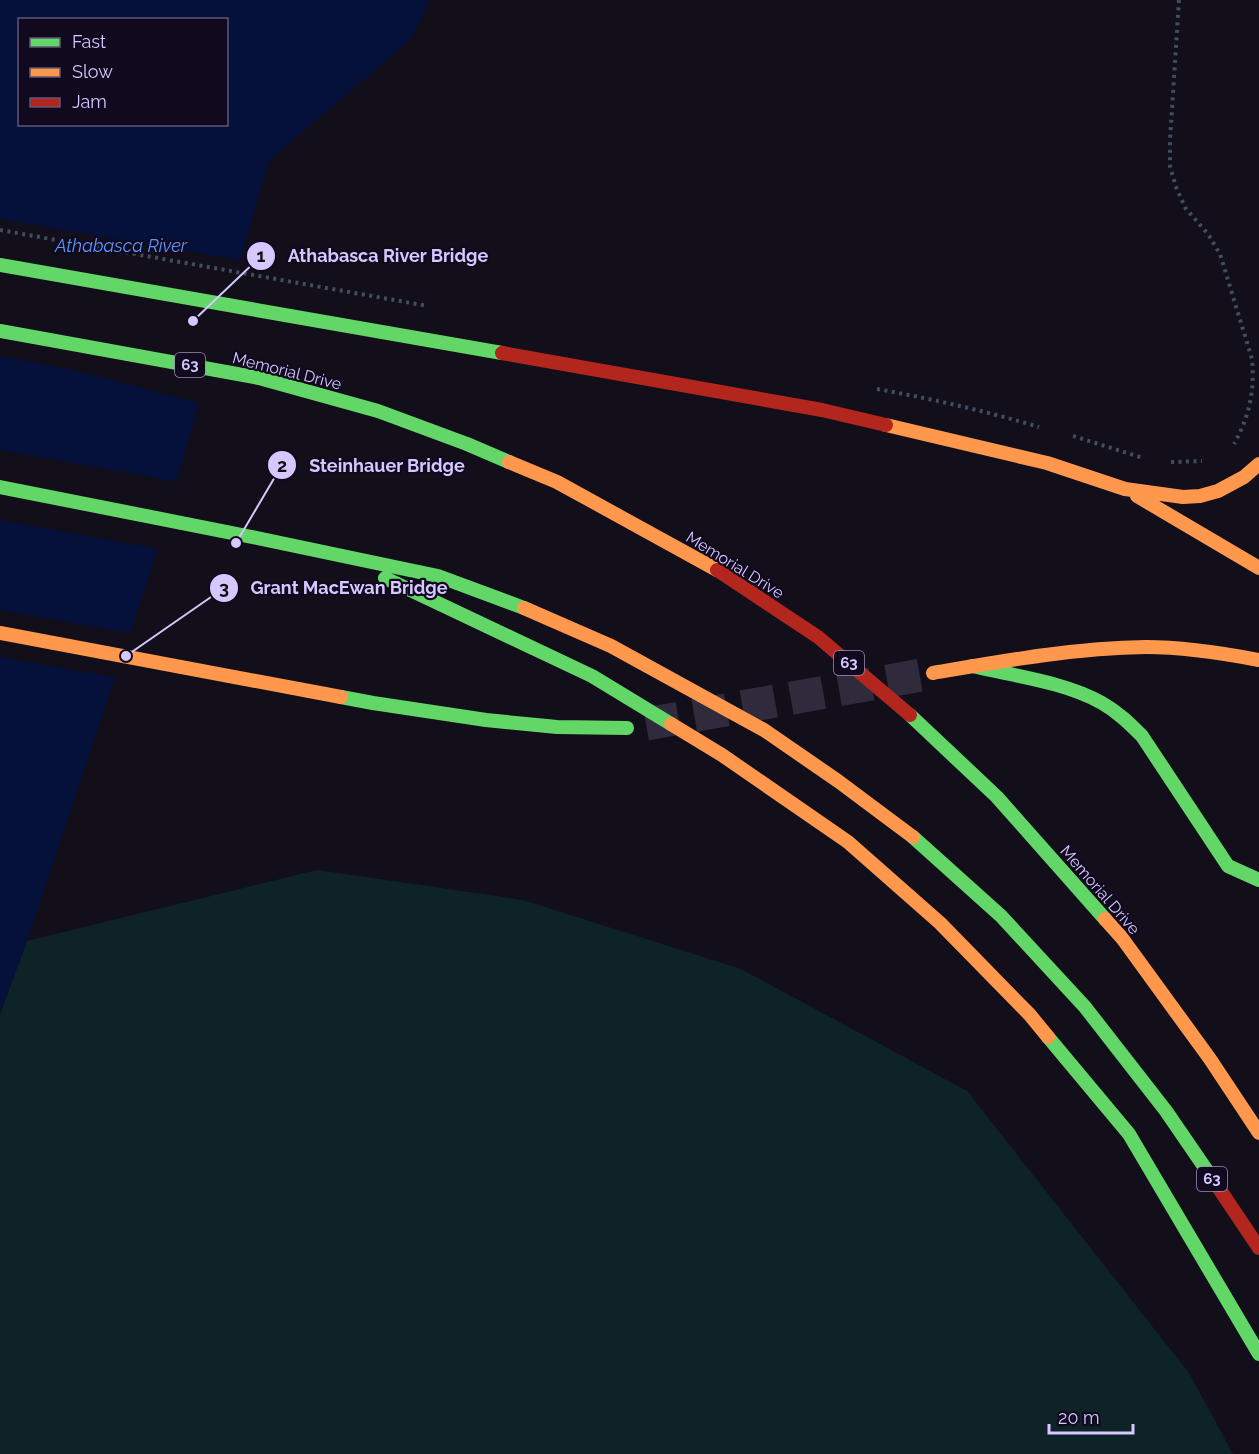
<svg xmlns="http://www.w3.org/2000/svg" width="1259" height="1454" font-family="Raleway,sans-serif">
	<style>
		.green { fill: #0e2327 }
		.water { fill: #05113a; fill-rule: evenodd }
		.pier { fill: #120f1a }
		.lines { fill: none; stroke-linecap: round; stroke-linejoin: round }
		.highway-tunnel { stroke: #2f2b3c; stroke-width: 33; stroke-dasharray: 33 16; stroke-linecap: butt }
		.path { stroke: #424d5e; stroke-width: 4; stroke-dasharray: 3 4.5; stroke-linecap: butt }
		.fast { stroke: #63d668; stroke-width: 14 }
		.slow { stroke: #ff974d; stroke-width: 14 }
		.jam { stroke: #b3261e; stroke-width: 14 }
		.labels { text-anchor: middle; dominant-baseline: central; stroke-width: 4.5; stroke-linejoin: round; paint-order: stroke }
		.shield { fill: #110a1f; stroke: #9b8fbc; stroke-width: 1.5 }
		.shield-label { font-size: 15px; font-weight: bold; fill: #d6c8ff }
		.street-label { font-size: 16px; fill: #d6c8ff; stroke: #110a1f }
		.water-label { font-size: 18px; font-style: italic; fill: #5697ff; stroke: #110a1f }
		.leader { fill: none; stroke: #d6c8ff; stroke-width: 2 }
		.callout-dot { fill: #d6c8ff; stroke: #110a1f; stroke-width: 2 }
		.mark-label { font-size: 18px; text-anchor: middle; font-weight: bold; fill: #111 }
		.callout-label { font-size: 18px; text-anchor: middle; font-weight: bold; fill: #d6c8ff; stroke: #110a1f; stroke-width: 4.5; stroke-linejoin: round; paint-order: stroke }
	</style>
	<rect width="100%" height="100%" fill="#120f1a"/>
	<path class="green" d="M 317,870 L 523,900 L 741,969 L 967,1091 L 1189,1373 L 1233,1454 L 0,1454 L 0,1014 L 27,941 Z"/>
	<path class="water" d="M 0,0 L 429,0 L 412,38 L 269,161 L 150,573 L 27,941 L 0,1014 ZM 20,20 L 226,20 L 226,124 L 20,124 Z"/>
	<path class="pier" d="M 0,219 L 243,261 L 202,404 L 74,370 L 0,356 Z
		M 0,450 L 179,482 L 160,549 L 0,520 Z
		M 0,610 L 133,634 L 118,678 L 0,657 Z"/>
	<g class="lines">
		<path class="highway-tunnel" d="M 646,724 L 933,673"/>
		<path class="path" d="M 1179,0 L 1170,140 L 1170,166 L 1176,187 L 1186,209 L 1208,234 L 1220,254 L 1252,359 C 1255,391 1249,417 1234,444
			M 0,230 L 428,306
			M 877,389 C 932,399 986,411 1039,427
			M 1073,436 L 1143,458
			M 1171,462 L 1202,461"/>
		<path class="fast" d="M 0,265 L 502,353
			M 0,331 L 259,378 L 378,411 L 467,444 L 509,462
			M 0,487 L 257,538 L 438,576 L 524,608
			M 385,578 L 592,676 L 671,724
			M 972,666 C 1014,676 1065,682 1102,703 C 1118,712 1130,724 1142,736 L 1228,866 L 1259,880
			M 341,697 L 373,703 L 486,720 L 557,727 L 627,728
			M 910,715 L 997,797 L 1105,919
			M 913,837 L 1001,916 L 1085,1007 L 1166,1111 L 1214,1181
			M 1048,1037 L 1129,1134 L 1259,1354"/>
		<path class="slow" d="M 886,425 L 1047,463 L 1125,489 L 1183,497 L 1200,496 L 1218,491 L 1244,477 L 1259,464
			M 509,462 L 557,482 L 717,570
			M 1137,496 L 1259,568
			M 524,608 L 611,646 L 764,730 L 838,781 L 913,837
			M 0,633 L 341,697
			M 933,673 C 1003,661 1074,648 1146,647 C 1184,647 1222,653 1259,660
			M 671,724 L 722,755 L 848,842 L 940,923 L 1030,1015 L 1048,1037
			M 1105,919 L 1122,938 L 1210,1059 L 1259,1133"/>
		<path class="jam" d="M 502,353 L 822,410 L 886,425
			M 717,570 L 818,637 L 910,715
			M 1214,1181 L 1259,1248"/>
	</g>
	<g class="labels">
		<g class="shield">
			<rect x="175" y="353" width="30" height="24" rx="4.5"/>
			<rect x="834" y="651" width="30" height="24" rx="4.5"/>
			<rect x="1197" y="1167" width="30" height="24" rx="4.5"/>
		</g>
		<g class="shield-label">
			<text x="190" y="365">63</text>
			<text x="849" y="663">63</text>
			<text x="1212" y="1179">63</text>
		</g>
		<g class="street-label">
			<text transform="translate(287 371) rotate(14)">Memorial Drive</text>
			<text transform="translate(735 565) rotate(32)">Memorial Drive</text>
			<text transform="translate(1100 890) rotate(49)">Memorial Drive</text>
		</g>
		<g class="water-label">
			<text x="121" y="245">Athabasca River</text>
		</g>
	</g>
	<path class="leader" d="M193 321L261 256M236 543L282 465M126 656L224 588"/>
	<g class="callout-dot">
		<circle cx="193" cy="321" r="6"/>
		<circle cx="236" cy="543" r="6"/>
		<circle cx="126" cy="656" r="6"/>
		<circle cx="261" cy="256" r="15"/>
		<circle cx="282" cy="465" r="15"/>
		<circle cx="224" cy="588" r="15"/>
	</g>
	<g class="mark-label">
		<text x="261" y="262">1</text>
		<text x="282" y="472">2</text>
		<text x="224" y="594">3</text>
	</g>
	<g class="callout-label">
		<text x="388" y="262">Athabasca River Bridge</text>
		<text x="387" y="472">Steinhauer Bridge</text>
		<text x="349" y="594">Grant MacEwan Bridge</text>
	</g>
	<rect x="18" y="18" width="210" height="108" fill="#110a1f" stroke="#605679" stroke-width="1.5"/>
	<rect x="30" y="38" width="30" height="9" fill="#63d668" stroke="#605679" stroke-width="1.5"/>
	<text x="72" y="48" font-size="18" fill="#d6c8ff">Fast</text>
	<rect x="30" y="68" width="30" height="9" fill="#ff974d" stroke="#605679" stroke-width="1.5"/>
	<text x="72" y="78" font-size="18" fill="#d6c8ff">Slow</text>
	<rect x="30" y="98" width="30" height="9" fill="#b3261e" stroke="#605679" stroke-width="1.5"/>
	<text x="72" y="108" font-size="18" fill="#d6c8ff">Jam</text>
	<path d="M1049 1424v9h84v-9" fill="none" stroke="#d6c8ff" stroke-width="3"/>
	<text x="1058" y="1424" font-size="18" fill="#d6c8ff" stroke="#110a1f" stroke-width="4.5" paint-order="stroke">20 m</text>
</svg>
